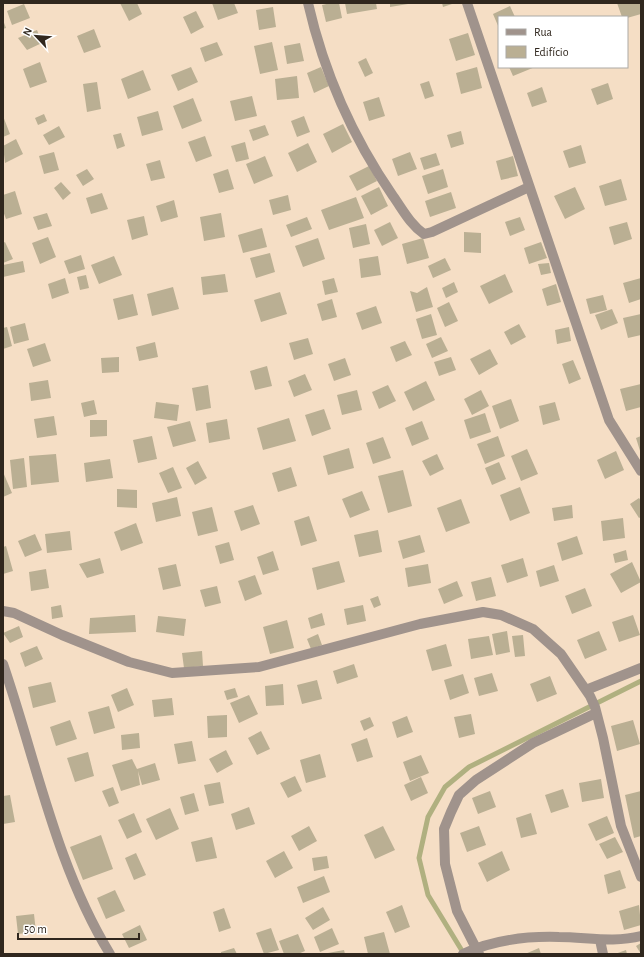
<svg xmlns="http://www.w3.org/2000/svg" width="644" height="957" font-family="'Alegreya Sans',sans-serif">
	<style>
		.lines { fill: none; stroke-linecap: round; stroke-linejoin: round }
		.stream { stroke: #b0b080; stroke-width: 5 }
		.building { fill: #baaf93 }
		.minor { stroke: #a0938c; stroke-width: 10 }
	</style>
	<rect width="100%" height="100%" fill="#f5dec5"/>
	<g class="lines">
		<path class="stream" d="M 464,954 L 428,895 L 419,858 L 428,817 L 445,787 L 469,767 L 641,681"/>
	</g>
	<path class="building" d="M 120,3 L 137,3 L 142,14 L 129,21 Z
		M 212,3 L 234,3 L 238,13 L 218,20 Z
		M 331,3 L 339,3 L 342,18 L 326,22 L 322,5 Z
		M 345,3 L 376,3 L 377,9 L 347,14 Z
		M 390,3 L 408,3 L 408,4 L 390,7 Z
		M 442,3 L 455,3 L 443,7 Z
		M 617,3 L 641,3 L 641,14 L 627,18 L 622,17 Z
		M 24,4 L 30,18 L 12,25 L 7,11 Z
		M 510,6 L 515,17 L 499,17 L 499,28 L 493,14 Z
		M 273,7 L 276,27 L 259,30 L 256,10 Z
		M 196,11 L 204,27 L 191,34 L 183,17 Z
		M 3,20 L 6,28 L 3,29 Z
		M 94,29 L 101,47 L 84,53 L 77,36 Z
		M 37,30 L 42,43 L 27,50 L 18,38 Z
		M 468,33 L 475,55 L 456,61 L 449,39 Z
		M 217,42 L 223,55 L 205,62 L 200,48 Z
		M 272,42 L 278,70 L 260,74 L 254,46 Z
		M 300,43 L 304,61 L 287,64 L 284,46 Z
		M 366,58 L 373,73 L 365,77 L 358,62 Z
		M 40,62 L 47,82 L 30,88 L 23,69 Z
		M 191,67 L 198,82 L 178,91 L 171,75 Z
		M 321,67 L 329,86 L 314,93 L 307,73 Z
		M 477,67 L 482,88 L 461,94 L 456,73 Z
		M 509,67 L 535,67 L 513,76 Z
		M 143,70 L 151,90 L 128,99 L 121,79 Z
		M 297,76 L 299,98 L 277,100 L 275,79 Z
		M 429,81 L 434,96 L 425,99 L 420,84 Z
		M 97,82 L 101,109 L 87,112 L 83,84 Z
		M 608,83 L 613,99 L 597,105 L 591,89 Z
		M 542,87 L 547,102 L 532,107 L 527,93 Z
		M 252,96 L 257,116 L 235,121 L 230,101 Z
		M 379,97 L 385,116 L 369,121 L 363,102 Z
		M 193,98 L 202,121 L 182,129 L 173,106 Z
		M 158,111 L 163,130 L 142,136 L 137,117 Z
		M 44,114 L 47,121 L 38,125 L 35,118 Z
		M 3,116 L 10,134 L 3,137 Z
		M 304,116 L 310,132 L 297,137 L 291,121 Z
		M 343,124 L 352,142 L 332,153 L 323,134 Z
		M 265,125 L 269,135 L 253,141 L 249,130 Z
		M 59,126 L 65,137 L 49,145 L 43,135 Z
		M 461,131 L 464,144 L 451,148 L 447,135 Z
		M 121,133 L 125,146 L 117,149 L 113,135 Z
		M 205,136 L 212,156 L 196,162 L 188,142 Z
		M 16,139 L 23,154 L 5,163 L 3,146 Z
		M 245,142 L 249,159 L 236,162 L 231,146 Z
		M 308,143 L 317,162 L 297,172 L 288,153 Z
		M 581,145 L 586,163 L 569,168 L 563,151 Z
		M 54,152 L 59,170 L 44,174 L 39,156 Z
		M 410,152 L 417,169 L 398,176 L 392,159 Z
		M 436,153 L 440,165 L 424,170 L 420,158 Z
		M 265,156 L 273,176 L 254,184 L 246,164 Z
		M 513,156 L 518,176 L 501,180 L 496,161 Z
		M 160,160 L 165,178 L 151,181 L 146,164 Z
		M 369,166 L 377,181 L 357,191 L 349,176 Z
		M 87,169 L 94,179 L 83,186 L 76,175 Z
		M 228,169 L 234,189 L 219,193 L 213,174 Z
		M 443,169 L 448,187 L 428,194 L 422,176 Z
		M 621,179 L 627,200 L 605,206 L 599,186 Z
		M 61,182 L 71,193 L 63,200 L 54,188 Z
		M 379,187 L 388,206 L 371,215 L 361,196 Z
		M 575,187 L 585,209 L 565,219 L 554,196 Z
		M 15,191 L 22,214 L 6,219 L 3,211 L 3,195 Z
		M 451,192 L 456,208 L 430,217 L 425,201 Z
		M 102,193 L 108,209 L 91,214 L 86,198 Z
		M 288,195 L 291,210 L 273,215 L 269,200 Z
		M 356,197 L 364,218 L 329,230 L 321,210 Z
		M 174,200 L 178,217 L 161,222 L 156,206 Z
		M 47,213 L 52,226 L 38,230 L 33,217 Z
		M 221,213 L 225,237 L 204,241 L 200,217 Z
		M 144,216 L 148,235 L 132,240 L 127,220 Z
		M 307,217 L 312,229 L 291,237 L 286,225 Z
		M 520,217 L 525,230 L 510,236 L 505,222 Z
		M 390,222 L 398,238 L 382,246 L 374,230 Z
		M 627,222 L 632,239 L 614,245 L 609,227 Z
		M 366,224 L 370,244 L 353,248 L 349,228 Z
		M 262,228 L 267,247 L 243,253 L 238,235 Z
		M 464,232 L 481,233 L 481,253 L 464,252 Z
		M 48,237 L 56,257 L 40,264 L 32,243 Z
		M 318,238 L 325,259 L 303,267 L 295,246 Z
		M 423,238 L 429,258 L 407,264 L 402,244 Z
		M 5,242 L 13,259 L 3,263 L 3,243 Z
		M 541,242 L 547,258 L 529,264 L 524,248 Z
		M 270,253 L 275,272 L 256,278 L 250,258 Z
		M 81,255 L 85,269 L 69,274 L 64,261 Z
		M 114,256 L 122,275 L 99,284 L 91,265 Z
		M 378,256 L 381,275 L 361,278 L 359,259 Z
		M 445,258 L 451,270 L 433,278 L 428,266 Z
		M 23,261 L 25,272 L 3,277 L 3,265 Z
		M 549,263 L 551,273 L 541,275 L 538,264 Z
		M 225,274 L 228,292 L 203,295 L 201,277 Z
		M 505,274 L 513,292 L 489,304 L 480,286 Z
		M 86,275 L 89,288 L 80,290 L 77,277 Z
		M 65,278 L 69,293 L 52,299 L 48,284 Z
		M 334,278 L 338,292 L 325,295 L 322,281 Z
		M 641,278 L 641,299 L 629,303 L 623,283 Z
		M 454,282 L 458,292 L 446,298 L 442,288 Z
		M 556,284 L 561,302 L 547,306 L 542,289 Z
		M 173,287 L 179,309 L 152,316 L 147,294 Z
		M 427,287 L 433,307 L 416,312 L 410,291 L 417,293 Z
		M 280,292 L 287,314 L 261,322 L 254,300 Z
		M 133,294 L 138,315 L 118,320 L 113,299 Z
		M 603,295 L 607,310 L 590,314 L 586,299 Z
		M 332,299 L 337,317 L 322,321 L 317,304 Z
		M 449,302 L 458,321 L 445,327 L 437,308 Z
		M 376,306 L 382,323 L 362,330 L 356,313 Z
		M 612,309 L 618,323 L 601,330 L 595,315 Z
		M 431,314 L 437,335 L 422,339 L 416,319 Z
		M 641,314 L 641,335 L 628,338 L 623,318 Z
		M 25,323 L 29,340 L 14,344 L 10,327 Z
		M 519,324 L 526,337 L 511,345 L 504,332 Z
		M 7,327 L 12,346 L 3,349 L 3,328 Z
		M 569,327 L 571,341 L 557,344 L 555,330 Z
		M 441,337 L 448,351 L 432,358 L 426,344 Z
		M 308,338 L 313,354 L 294,360 L 289,343 Z
		M 405,341 L 412,355 L 396,362 L 390,347 Z
		M 155,342 L 158,357 L 139,361 L 136,347 Z
		M 45,343 L 51,361 L 33,367 L 27,349 Z
		M 490,349 L 498,364 L 479,375 L 470,359 Z
		M 119,357 L 119,372 L 102,373 L 101,358 Z
		M 451,357 L 456,370 L 439,376 L 434,362 Z
		M 345,358 L 351,375 L 334,381 L 328,364 Z
		M 573,360 L 581,379 L 569,384 L 562,364 Z
		M 267,366 L 272,386 L 255,390 L 250,371 Z
		M 305,374 L 312,390 L 294,397 L 288,381 Z
		M 48,380 L 51,398 L 31,401 L 29,383 Z
		M 426,381 L 435,400 L 413,411 L 404,392 Z
		M 641,384 L 641,407 L 626,411 L 620,389 Z
		M 208,385 L 211,408 L 196,411 L 192,388 Z
		M 388,385 L 396,401 L 379,409 L 372,392 Z
		M 357,390 L 362,410 L 342,415 L 337,395 Z
		M 481,390 L 489,406 L 472,415 L 464,399 Z
		M 511,399 L 519,421 L 500,429 L 492,406 Z
		M 94,400 L 97,414 L 84,417 L 81,403 Z
		M 156,402 L 179,405 L 177,421 L 154,418 Z
		M 555,402 L 560,420 L 543,425 L 539,406 Z
		M 324,409 L 331,429 L 312,436 L 305,415 Z
		M 485,413 L 491,432 L 470,439 L 464,420 Z
		M 54,416 L 57,435 L 37,438 L 34,419 Z
		M 289,418 L 296,441 L 263,450 L 257,428 Z
		M 227,419 L 230,439 L 209,443 L 206,423 Z
		M 90,420 L 107,420 L 107,436 L 90,437 Z
		M 190,421 L 196,441 L 173,447 L 167,427 Z
		M 422,421 L 429,439 L 412,446 L 405,428 Z
		M 152,436 L 157,459 L 138,463 L 133,440 Z
		M 498,436 L 505,456 L 485,464 L 477,444 Z
		M 641,436 L 641,454 L 636,438 Z
		M 383,437 L 391,458 L 373,464 L 366,443 Z
		M 349,448 L 354,468 L 328,475 L 323,456 Z
		M 527,449 L 538,474 L 521,481 L 511,456 Z
		M 616,451 L 624,470 L 605,479 L 597,460 Z
		M 56,454 L 59,482 L 31,485 L 29,456 Z
		M 437,454 L 444,469 L 430,476 L 422,461 Z
		M 24,458 L 27,487 L 13,489 L 10,460 Z
		M 110,459 L 113,478 L 86,482 L 84,463 Z
		M 198,461 L 207,478 L 195,485 L 186,468 Z
		M 499,462 L 506,479 L 492,485 L 485,468 Z
		M 173,467 L 182,488 L 168,493 L 159,473 Z
		M 291,467 L 297,486 L 278,492 L 272,473 Z
		M 403,470 L 412,506 L 388,513 L 378,476 Z
		M 3,472 L 12,493 L 3,497 Z
		M 520,487 L 530,513 L 510,521 L 500,495 Z
		M 117,489 L 137,490 L 137,508 L 117,507 Z
		M 362,491 L 370,510 L 350,518 L 342,499 Z
		M 177,497 L 181,516 L 156,522 L 152,503 Z
		M 639,498 L 641,501 L 641,517 L 639,518 L 630,504 Z
		M 461,499 L 470,523 L 446,532 L 437,508 Z
		M 253,505 L 260,524 L 241,531 L 234,511 Z
		M 572,505 L 573,518 L 554,521 L 552,508 Z
		M 212,507 L 218,531 L 198,536 L 192,512 Z
		M 309,516 L 317,541 L 301,546 L 294,521 Z
		M 623,518 L 625,538 L 603,541 L 601,521 Z
		M 136,523 L 143,543 L 121,551 L 114,532 Z
		M 378,530 L 382,552 L 359,557 L 354,535 Z
		M 70,531 L 72,550 L 47,553 L 45,534 Z
		M 35,534 L 42,550 L 25,557 L 18,541 Z
		M 420,535 L 425,552 L 403,559 L 398,541 Z
		M 577,536 L 583,554 L 562,561 L 557,543 Z
		M 229,542 L 234,560 L 220,564 L 215,546 Z
		M 6,546 L 13,571 L 3,574 L 3,547 Z
		M 626,550 L 628,560 L 615,563 L 613,554 Z
		M 273,551 L 279,570 L 263,575 L 257,557 Z
		M 100,558 L 104,573 L 87,578 L 79,564 Z
		M 523,558 L 528,576 L 507,583 L 501,565 Z
		M 339,561 L 345,582 L 317,590 L 312,568 Z
		M 632,562 L 641,582 L 621,593 L 610,574 Z
		M 176,564 L 181,586 L 163,590 L 158,568 Z
		M 428,564 L 431,583 L 408,587 L 405,568 Z
		M 554,565 L 559,581 L 540,587 L 536,571 Z
		M 46,569 L 49,588 L 31,591 L 29,572 Z
		M 255,575 L 262,594 L 245,601 L 238,581 Z
		M 491,577 L 496,596 L 476,601 L 471,582 Z
		M 457,581 L 463,596 L 444,604 L 438,589 Z
		M 217,586 L 221,603 L 205,607 L 200,590 Z
		M 585,588 L 592,606 L 572,614 L 565,596 Z
		M 378,596 L 381,605 L 374,608 L 370,599 Z
		M 61,605 L 63,617 L 52,619 L 51,607 Z
		M 363,605 L 366,621 L 347,625 L 344,609 Z
		M 322,613 L 325,625 L 311,629 L 308,618 Z
		M 135,615 L 136,632 L 89,634 L 90,618 Z
		M 633,615 L 640,635 L 619,642 L 612,622 Z
		M 158,616 L 186,619 L 184,636 L 156,632 Z
		M 287,620 L 294,648 L 270,654 L 263,627 Z
		M 19,626 L 23,637 L 10,643 L 3,633 Z
		M 507,631 L 510,652 L 496,655 L 492,634 Z
		M 599,631 L 607,650 L 585,659 L 577,640 Z
		M 318,634 L 322,645 L 311,649 L 307,639 Z
		M 523,635 L 525,656 L 515,657 L 512,636 Z
		M 489,636 L 493,655 L 471,659 L 468,639 Z
		M 446,644 L 452,666 L 432,671 L 426,650 Z
		M 37,646 L 43,659 L 25,667 L 20,653 Z
		M 202,651 L 203,666 L 184,668 L 182,653 Z
		M 354,664 L 358,677 L 337,684 L 333,671 Z
		M 492,673 L 498,691 L 479,696 L 474,678 Z
		M 463,674 L 469,693 L 450,700 L 444,680 Z
		M 550,676 L 557,694 L 537,702 L 530,684 Z
		M 317,680 L 322,699 L 302,704 L 297,685 Z
		M 51,682 L 56,702 L 33,708 L 28,687 Z
		M 283,684 L 284,705 L 266,706 L 265,686 Z
		M 127,688 L 134,705 L 118,712 L 111,695 Z
		M 235,688 L 238,697 L 227,700 L 224,691 Z
		M 249,695 L 258,714 L 239,723 L 230,703 Z
		M 172,698 L 174,715 L 154,717 L 152,700 Z
		M 109,706 L 115,728 L 94,734 L 88,712 Z
		M 471,714 L 475,734 L 459,738 L 454,717 Z
		M 227,715 L 227,737 L 208,738 L 207,716 Z
		M 407,716 L 413,732 L 397,738 L 392,722 Z
		M 370,717 L 374,726 L 364,731 L 360,721 Z
		M 70,720 L 77,739 L 56,746 L 50,727 Z
		M 633,720 L 640,744 L 617,751 L 611,726 Z
		M 261,731 L 270,749 L 257,755 L 248,738 Z
		M 139,733 L 140,748 L 122,750 L 121,735 Z
		M 367,738 L 373,757 L 357,762 L 351,744 Z
		M 192,741 L 196,761 L 178,764 L 174,744 Z
		M 226,750 L 233,764 L 217,773 L 209,759 Z
		M 88,752 L 94,776 L 75,782 L 67,758 Z
		M 320,754 L 326,777 L 306,783 L 300,760 Z
		M 421,755 L 429,773 L 410,781 L 403,762 Z
		M 132,759 L 137,769 L 155,763 L 160,780 L 142,785 L 138,771 L 140,785 L 121,791 L 112,765 Z
		M 295,776 L 302,791 L 288,798 L 280,783 Z
		M 421,777 L 428,793 L 411,801 L 404,785 Z
		M 601,779 L 604,798 L 582,802 L 579,783 Z
		M 220,782 L 224,803 L 209,806 L 204,785 Z
		M 113,787 L 119,803 L 109,807 L 102,791 Z
		M 563,789 L 569,807 L 551,813 L 545,795 Z
		M 490,791 L 496,807 L 478,814 L 472,798 Z
		M 641,791 L 641,836 L 634,838 L 625,795 Z
		M 194,793 L 199,811 L 185,815 L 180,797 Z
		M 10,795 L 15,822 L 3,824 L 3,796 Z
		M 249,807 L 255,824 L 236,830 L 231,814 Z
		M 170,808 L 179,829 L 156,840 L 146,819 Z
		M 134,813 L 142,832 L 127,839 L 118,820 Z
		M 531,813 L 537,834 L 521,838 L 516,818 Z
		M 607,816 L 614,833 L 596,841 L 588,824 Z
		M 309,826 L 317,841 L 299,851 L 291,836 Z
		M 383,826 L 395,850 L 375,859 L 364,835 Z
		M 479,826 L 486,845 L 467,852 L 460,833 Z
		M 101,835 L 113,869 L 83,880 L 70,847 Z
		M 212,837 L 217,858 L 196,862 L 191,842 Z
		M 615,837 L 623,852 L 607,859 L 599,844 Z
		M 284,851 L 293,868 L 275,878 L 266,861 Z
		M 502,851 L 510,870 L 487,882 L 478,863 Z
		M 136,853 L 146,875 L 134,880 L 125,858 Z
		M 327,856 L 329,868 L 314,871 L 312,858 Z
		M 620,870 L 626,888 L 608,894 L 604,875 Z
		M 324,876 L 330,892 L 303,903 L 297,887 Z
		M 115,890 L 125,911 L 106,919 L 97,898 Z
		M 402,905 L 410,927 L 395,933 L 386,912 Z
		M 639,905 L 641,925 L 624,930 L 619,911 Z
		M 323,907 L 330,920 L 313,930 L 305,918 Z
		M 224,908 L 231,928 L 219,932 L 213,912 Z
		M 34,914 L 36,932 L 18,934 L 16,916 Z
		M 140,925 L 147,940 L 129,948 L 122,934 Z
		M 271,928 L 279,950 L 264,954 L 256,933 Z
		M 332,928 L 339,944 L 320,952 L 314,937 Z
		M 384,932 L 390,954 L 368,954 L 364,937 Z
		M 298,934 L 305,951 L 298,954 L 284,954 L 279,941 Z
		M 641,943 L 641,954 L 636,946 Z
		M 234,948 L 237,954 L 221,954 L 221,952 Z
		M 539,948 L 541,954 L 525,954 Z
		M 344,950 L 345,954 L 328,954 L 328,953 Z
		M 626,950 L 627,954 L 615,954 Z"/>
	<g class="lines">
		<path class="minor" d="M 308,3 C 324,73 353,138 393,196 C 403,210 410,224 424,234 L 432,232 L 529,187
			M 467,3 L 609,420 L 641,471
			M 3,611 L 14,613 L 62,635 L 129,662 L 172,673 L 259,667 L 420,624 L 483,612 L 501,615 L 533,629 L 561,654 L 590,696 L 595,707 L 603,738 L 621,826 L 641,877
			M 3,664 C 36,760 56,866 110,954
			M 586,690 L 641,668
			M 600,940 L 603,954
			M 463,954 C 493,940 526,936 559,937 C 586,937 614,943 641,936
			M 479,954 L 457,911 L 445,864 L 444,829 L 451,812 L 459,795 L 476,780 L 533,743 L 596,713"/>
	</g>
	<rect width="644" height="957" fill="none" stroke="#30271e" stroke-width="8"/>
	<rect x="498" y="16" width="130" height="52" fill="#ffffff" stroke="#aca9a5"/>
	<rect x="506" y="29" width="20" height="6" fill="#a0938c" stroke="#aca9a5"/>
	<text x="534" y="36" font-size="12" fill="#30271e">Rua</text>
	<rect x="506" y="46" width="20" height="12" fill="#baaf93" stroke="#aca9a5"/>
	<text x="534" y="56" font-size="12" fill="#30271e">Edifício</text>
	<g transform="translate(36 36) rotate(296)" stroke="#ffffff" stroke-width="3" paint-order="stroke">
	<path d="M0-3L7 15L0 10L-7 15Z" fill="#30271e"/>
	<text y="-6" font-size="11" font-weight="bold" text-anchor="middle" fill="#30271e">N</text>
	</g>
	<path d="M18 933v6h121v-6" fill="none" stroke="#30271e" stroke-width="2"/>
	<text x="24" y="933" font-size="12" fill="#30271e" stroke="#ffffff" stroke-width="3" paint-order="stroke">50 m</text>
</svg>
